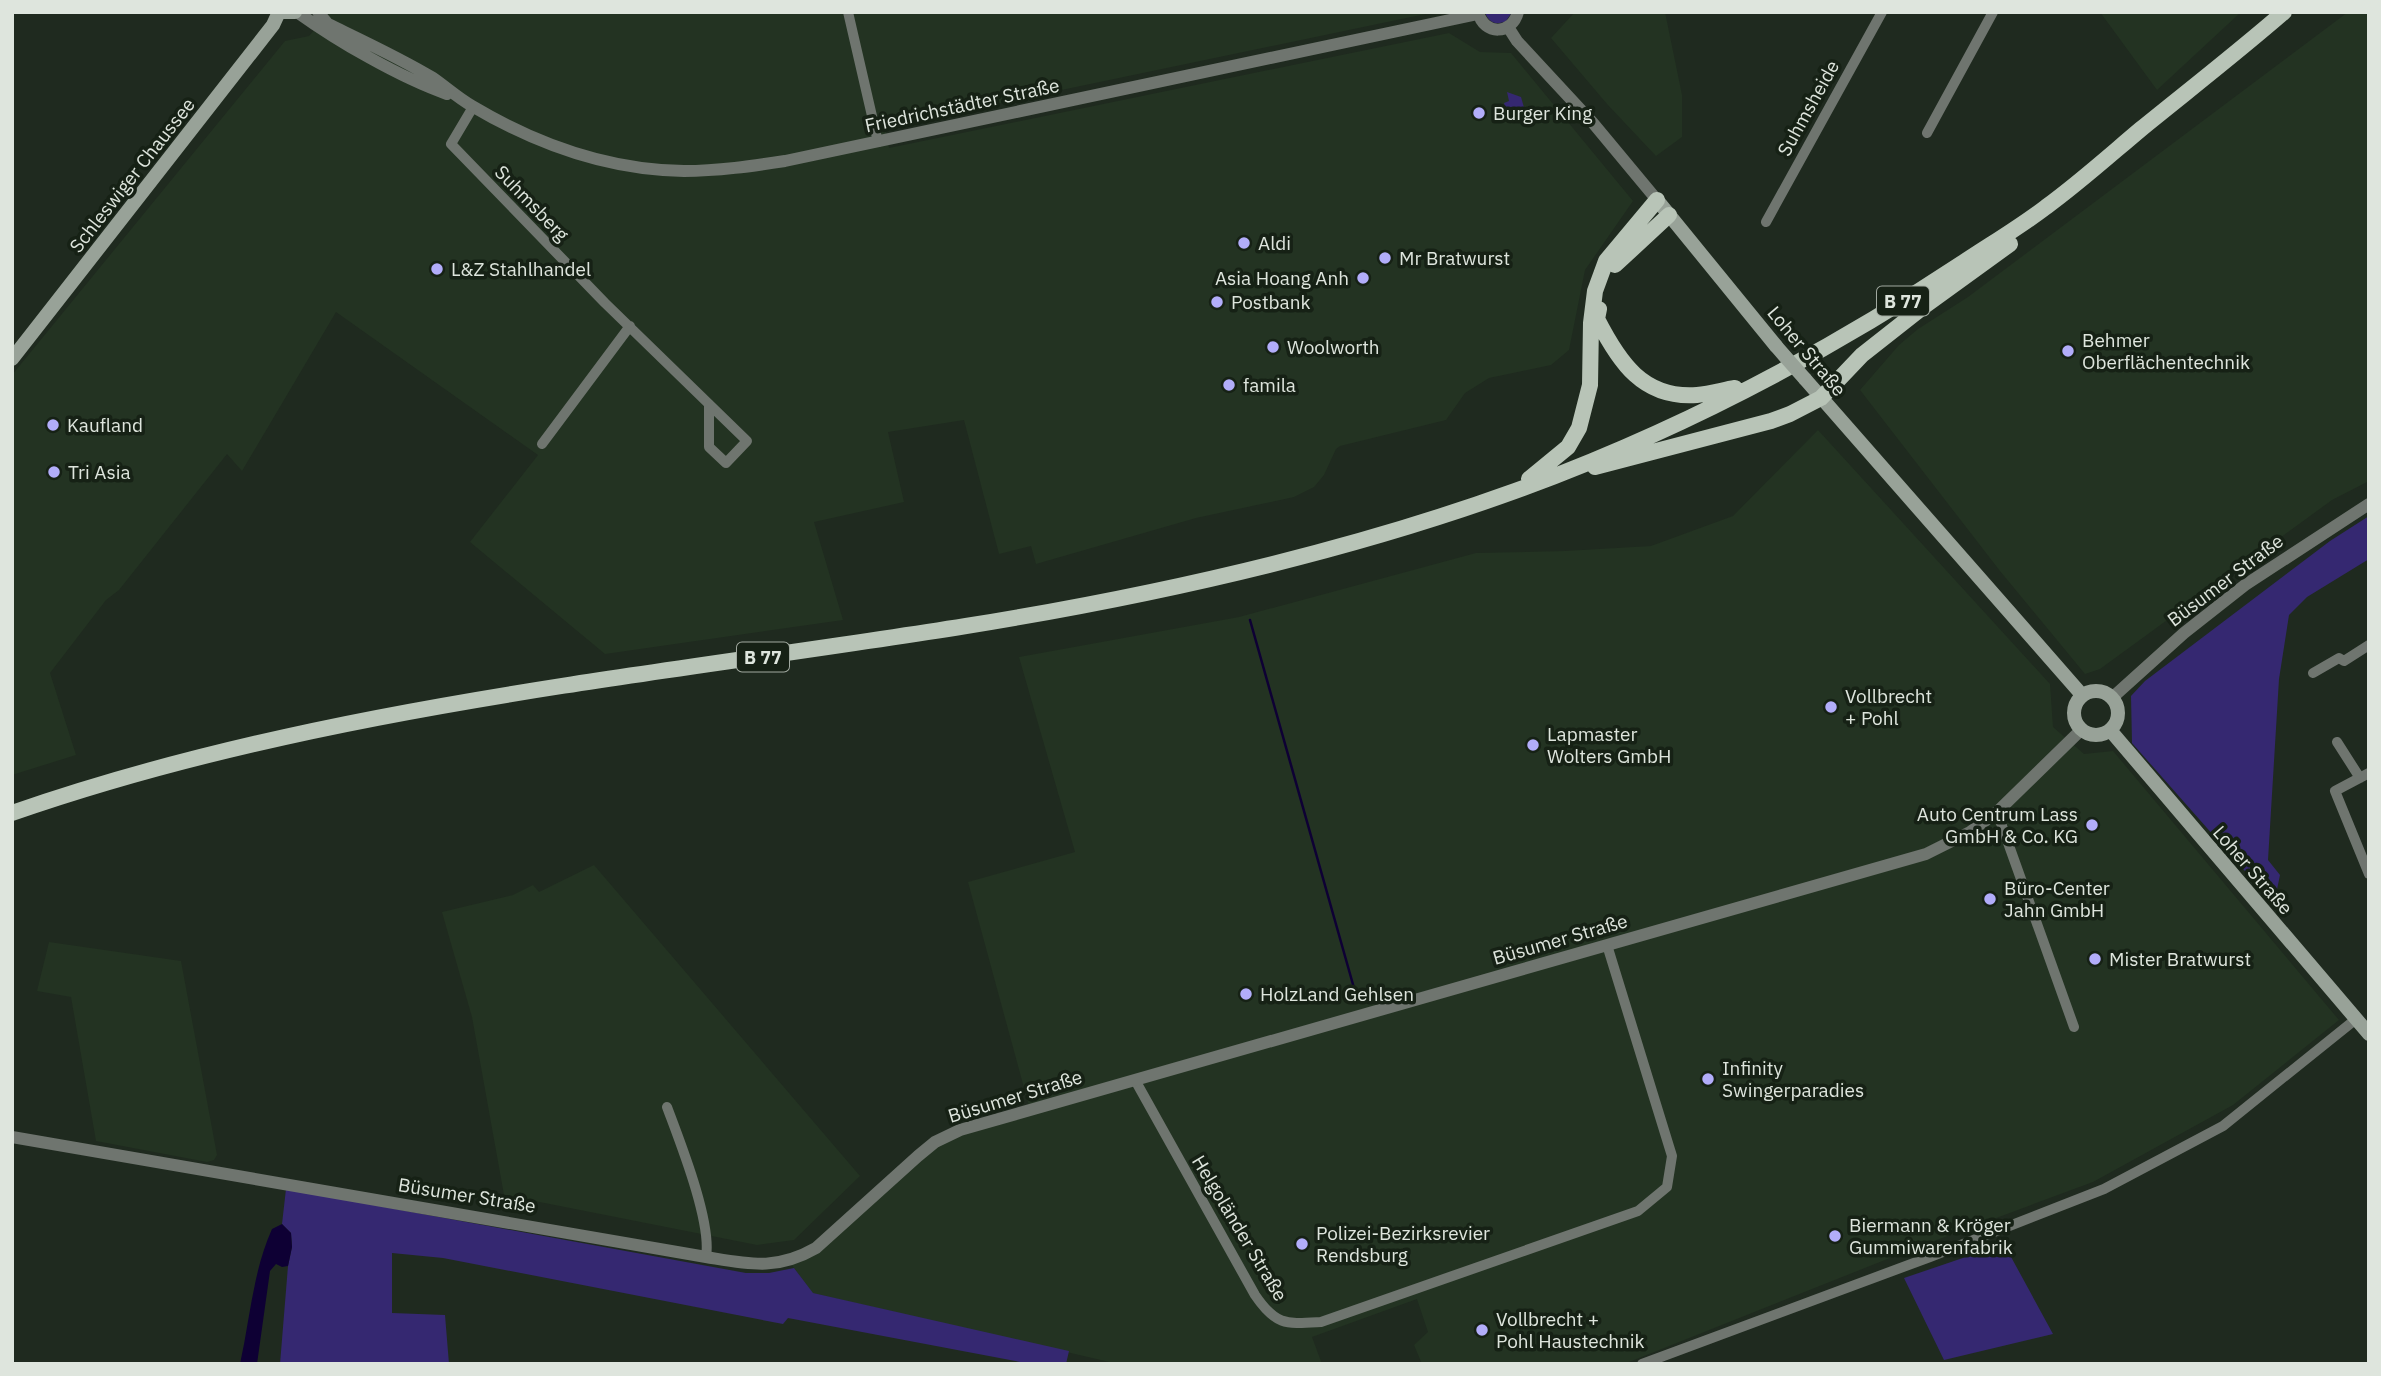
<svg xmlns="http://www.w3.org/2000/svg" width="2381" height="1376" font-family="'IBM Plex Sans',sans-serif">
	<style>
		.built { fill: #233322 }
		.green { fill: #352871 }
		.water { fill: #0e0034 }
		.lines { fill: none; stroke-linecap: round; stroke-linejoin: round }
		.stream { stroke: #0e0034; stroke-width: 2.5 }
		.minor { stroke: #6f756f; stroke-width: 10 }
		.tertiary { stroke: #6f756f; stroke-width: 12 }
		.secondary { stroke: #98a298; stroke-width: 14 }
		.primary { stroke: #b8c4b7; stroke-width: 16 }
		.secondary-bridge { stroke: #98a298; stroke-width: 14 }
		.poi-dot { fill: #b2adfa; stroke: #162115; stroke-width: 2.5 }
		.labels { text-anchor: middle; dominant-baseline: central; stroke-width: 7; stroke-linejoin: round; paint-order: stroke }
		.shield { fill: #162115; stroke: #a2aaa1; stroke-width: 2 }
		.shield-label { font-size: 18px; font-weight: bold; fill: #dee5dd }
		.street-label { font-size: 19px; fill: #dee5dd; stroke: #162115 }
		.poi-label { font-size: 19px; fill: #dee5dd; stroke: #162115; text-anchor: start }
	</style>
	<rect width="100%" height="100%" fill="#1f2a1f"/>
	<path class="built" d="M 330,12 L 1435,12 L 885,127 L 889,148 L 1449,33 L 1480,52 L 1511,53 L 1633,201 L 1585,270 L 1569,350 L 1551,365 L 1489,378 L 1465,393 L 1446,420 L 1340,446 L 1336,449 L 1324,475 L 1314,487 L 1294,497 L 1196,518 L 1036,564 L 1031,546 L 999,554 L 964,420 L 888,432 L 904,502 L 814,522 L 843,620 L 605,654 L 470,542 L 538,455 L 336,312 L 242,471 L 227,454 L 119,590 L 106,600 L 50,673 L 76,755 L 12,775 L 12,375 L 285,41 L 309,36 Z
		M 1575,12 L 1665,12 L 1682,95 L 1682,137 L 1656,156 L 1607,104 L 1551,38 Z
		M 2100,12 L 2241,12 L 2157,90 Z
		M 2348,12 L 2369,12 L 2369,481 L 2332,500 L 2100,669 L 2085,674 L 2000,571 L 1860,390 L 1899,345 L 1918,329 L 1968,297 Z
		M 1818,430 L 2050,684 L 2053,727 L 2084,754 L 2113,751 L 2339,1020 L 2233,1105 L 2093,1182 L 1915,1248 L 1624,1364 L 1422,1364 L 1414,1345 L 1428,1332 L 1417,1299 L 1312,1337 L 1322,1364 L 1118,1364 L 812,1293 L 789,1261 L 800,1257 L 935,1142 L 1030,1110 L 968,882 L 1075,852 L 1019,657 L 1239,617 L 1476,553 L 1565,551 L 1651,546 L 1733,516 Z
		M 594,865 L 860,1176 L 794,1240 L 757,1245 L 504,1195 L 472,1017 L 442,912 L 513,895 L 533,885 L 539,892 Z
		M 49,942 L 181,961 L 217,1155 L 214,1160 L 207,1162 L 96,1141 L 71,997 L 37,991 Z"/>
	<path class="green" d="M 1485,12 L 1512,12 L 1506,21 C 1496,26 1488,22 1485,12 Z
		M 1507,92 L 1521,97 L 1525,111 L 1507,116 L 1504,103 L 1509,101 Z
		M 2369,516 L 2369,559 L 2307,597 L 2289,615 L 2279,679 L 2268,860 L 2280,875 L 2274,904 L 2132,743 L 2131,696 L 2145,681 L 2330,541 Z
		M 286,1189 L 746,1273 L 769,1273 L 794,1268 L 813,1293 L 1069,1351 L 1066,1364 L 1031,1364 L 788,1318 L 783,1324 L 443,1258 L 392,1253 L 392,1313 L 445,1315 L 449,1364 L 280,1364 L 288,1266 L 292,1247 L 291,1233 L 282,1224 Z
		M 2004,1244 L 2053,1334 L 1944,1360 L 1904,1278 Z"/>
	<path class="water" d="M 282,1224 L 291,1233 L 292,1247 L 288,1266 L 282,1267 L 276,1264 L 270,1271 L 257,1364 L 240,1364 C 250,1319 253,1271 272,1229 Z"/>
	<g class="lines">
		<path class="stream" d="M 1250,620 L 1354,988"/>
		<path class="minor" d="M 848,12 L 878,142
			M 473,107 L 451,144 L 605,303 L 747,441 L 726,463 L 709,447 L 709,404
			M 1927,133 L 1993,12
			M 1766,222 L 1882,12
			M 542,444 L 630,326
			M 2313,673 L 2339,658 L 2344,661 L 2369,645
			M 2337,742 L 2360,778
			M 2369,773 L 2335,791 L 2369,874
			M 1997,812 L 2074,1027
			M 1135,1080 L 1255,1295 C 1276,1326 1286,1324 1321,1322 L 1638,1211 L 1667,1187 L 1672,1156 L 1607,945
			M 667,1107 C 680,1142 712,1222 706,1257
			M 1642,1364 L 1930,1257 L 2104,1189 L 2223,1126 L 2356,1019"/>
		<path class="tertiary" d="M 297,12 C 339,42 399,77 447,94
			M 318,12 L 328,24 C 363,41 400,58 433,78 C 446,87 458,98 472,106 C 536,144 609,170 684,171 C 718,171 752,166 785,161 L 1478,14
			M 1478,12 C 1484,36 1512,35 1518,12
			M 1508,27 L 1517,41 L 1593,123 L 1657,200
			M 2113,697 L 2184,633 L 2245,585 L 2369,504
			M 12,1137 L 706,1257 C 749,1264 776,1271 816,1248 L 918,1156 L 935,1142 L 960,1130 L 1926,854 L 1970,832 L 1997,812 L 2081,730"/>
		<path class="secondary" d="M 284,12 L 295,12
			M 1657,200 L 1776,346
			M 12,359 L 273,25 L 279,12
			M 1805,379 L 2082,695
			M2074 713a22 22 0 1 1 44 0a22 22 0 1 1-44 0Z
			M 2110,730 L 2369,1034"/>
		<path class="primary" d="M 1615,265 L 1669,215
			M 1599,309 L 1597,319 C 1619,362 1643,399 1697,395 C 1710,394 1723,390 1735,388
			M 1595,467 L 1771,421 L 1790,414 L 1821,398 L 1862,355 L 1923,307 L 2010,244
			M 1529,479 L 1568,447 L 1579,428 L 1590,385 L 1591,323 L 1595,291 L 1606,261 L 1657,200
			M 12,813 C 319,706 647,677 966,626 C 1152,596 1338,555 1515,491 C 1672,434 1825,354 1964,262 C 1991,244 2020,227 2046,207 C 2079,183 2110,155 2141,129 C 2189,90 2238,52 2284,12"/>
		<path class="secondary-bridge" d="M 1776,346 L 1805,379"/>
	</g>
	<g class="poi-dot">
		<circle cx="1479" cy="113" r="7"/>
		<circle cx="1244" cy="243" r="7"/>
		<circle cx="1385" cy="258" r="7"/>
		<circle cx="437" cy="269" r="7"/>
		<circle cx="1363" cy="278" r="7"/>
		<circle cx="1217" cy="302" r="7"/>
		<circle cx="1273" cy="347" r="7"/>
		<circle cx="2068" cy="351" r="7"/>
		<circle cx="1229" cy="385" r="7"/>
		<circle cx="53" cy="425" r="7"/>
		<circle cx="54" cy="472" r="7"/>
		<circle cx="1831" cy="707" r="7"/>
		<circle cx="1533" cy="745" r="7"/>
		<circle cx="2092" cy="825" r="7"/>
		<circle cx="1990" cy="899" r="7"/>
		<circle cx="2095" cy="959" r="7"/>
		<circle cx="1246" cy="994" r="7"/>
		<circle cx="1708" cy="1079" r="7"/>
		<circle cx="1835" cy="1236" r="7"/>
		<circle cx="1302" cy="1244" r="7"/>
		<circle cx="1482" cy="1330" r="7"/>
	</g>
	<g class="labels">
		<g class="shield">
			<rect x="1877" y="286.5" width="52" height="29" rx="5"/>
			<rect x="737" y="642.5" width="52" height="29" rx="5"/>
		</g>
		<g class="shield-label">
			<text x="1903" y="301">B 77</text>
			<text x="763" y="657">B 77</text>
		</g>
		<g class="street-label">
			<text transform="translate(962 105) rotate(-12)">Friedrichstädter Straße</text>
			<text transform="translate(1808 108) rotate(-61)">Suhmsheide</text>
			<text transform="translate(132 175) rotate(-52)">Schleswiger Chaussee</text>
			<text transform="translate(532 203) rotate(46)">Suhmsberg</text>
			<text transform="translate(1807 351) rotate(50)">Loher Straße</text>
			<text transform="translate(2225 580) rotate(-37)">Büsumer Straße</text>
			<text transform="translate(2253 870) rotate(49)">Loher Straße</text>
			<text transform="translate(1560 939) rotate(-16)">Büsumer Straße</text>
			<text transform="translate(1015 1096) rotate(-17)">Büsumer Straße</text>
			<text transform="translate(467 1195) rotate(9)">Büsumer Straße</text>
			<text transform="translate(1240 1228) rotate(59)">Helgoländer Straße</text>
		</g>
		<g class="poi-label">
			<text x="1493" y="113">Burger King</text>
			<text x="1258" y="243">Aldi</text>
			<text x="1399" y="258">Mr Bratwurst</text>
			<text x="451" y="269">L&amp;Z Stahlhandel</text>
			<text x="1349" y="278" text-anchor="end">Asia Hoang Anh</text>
			<text x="1231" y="302">Postbank</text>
			<text x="2082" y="340">Behmer<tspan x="2082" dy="22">Oberflächentechnik</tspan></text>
			<text x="1287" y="347">Woolworth</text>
			<text x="1243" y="385">famila</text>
			<text x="67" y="425">Kaufland</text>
			<text x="68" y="472">Tri Asia</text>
			<text x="1845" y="696">Vollbrecht<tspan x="1845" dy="22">+ Pohl</tspan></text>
			<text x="1547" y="734">Lapmaster<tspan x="1547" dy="22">Wolters GmbH</tspan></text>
			<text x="2078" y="814" text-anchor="end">Auto Centrum Lass<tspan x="2078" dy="22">GmbH &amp; Co. KG</tspan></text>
			<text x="2004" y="888">Büro-Center<tspan x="2004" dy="22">Jahn GmbH</tspan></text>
			<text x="2109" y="959">Mister Bratwurst</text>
			<text x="1260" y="994">HolzLand Gehlsen</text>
			<text x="1722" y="1068">Infinity<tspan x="1722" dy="22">Swingerparadies</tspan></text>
			<text x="1849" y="1225">Biermann &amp; Kröger<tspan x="1849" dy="22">Gummiwarenfabrik</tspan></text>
			<text x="1316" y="1233">Polizei-Bezirksrevier<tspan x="1316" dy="22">Rendsburg</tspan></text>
			<text x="1496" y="1319">Vollbrecht +<tspan x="1496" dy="22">Pohl Haustechnik</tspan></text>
		</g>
	</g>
	<rect width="2381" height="1376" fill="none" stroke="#dee5dd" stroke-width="28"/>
</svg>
